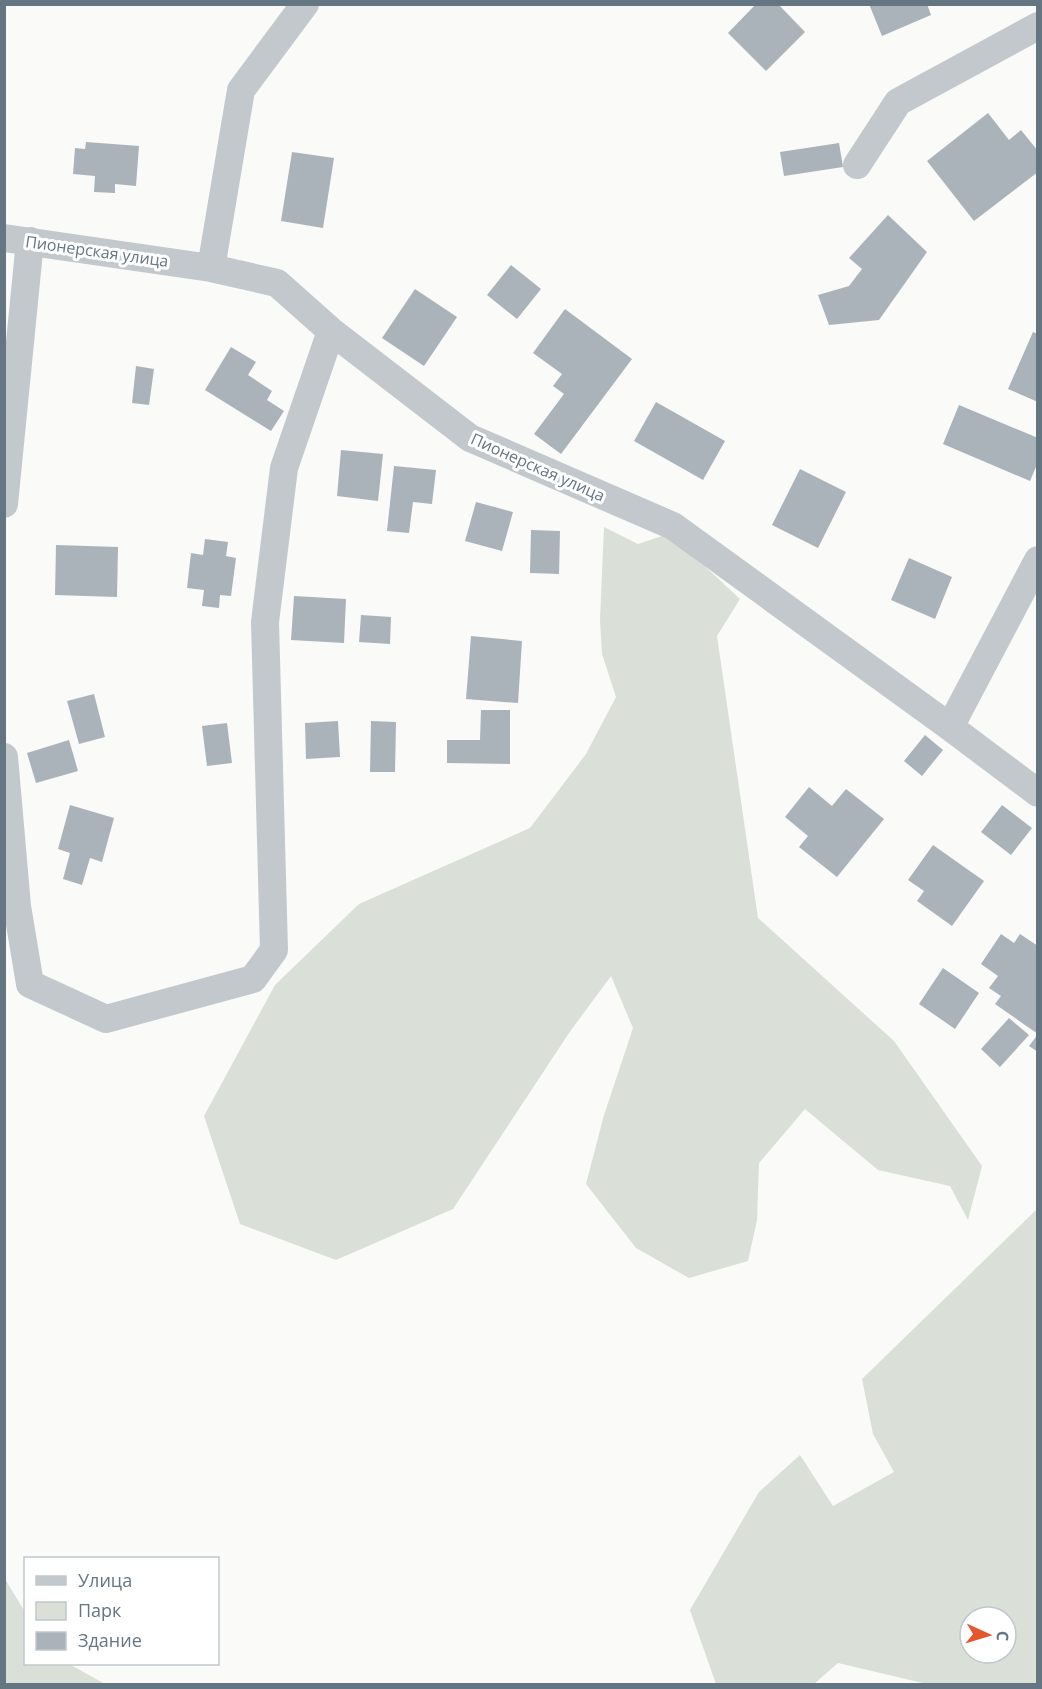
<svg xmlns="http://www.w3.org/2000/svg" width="1042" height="1689" font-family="'Open Sans',sans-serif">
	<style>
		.green { fill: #dadfd7; fill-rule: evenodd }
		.building { fill: #aab3b9 }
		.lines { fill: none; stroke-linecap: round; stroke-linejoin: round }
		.minor { stroke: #c3c8cc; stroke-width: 28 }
		.labels { text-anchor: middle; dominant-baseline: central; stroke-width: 6; stroke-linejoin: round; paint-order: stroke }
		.street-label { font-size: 16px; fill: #657683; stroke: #fff }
	</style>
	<rect width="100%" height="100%" fill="#fafaf8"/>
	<path class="green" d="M 604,527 L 638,544 L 665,535 L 696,558 L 740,599 L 717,636 L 758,918 L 894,1041 L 982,1166 L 968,1220 L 950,1186 L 878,1170 L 805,1109 L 759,1163 L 757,1220 L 748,1261 L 689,1278 L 636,1248 L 586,1184 L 604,1115 L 633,1028 L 611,976 L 569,1033 L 453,1209 L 336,1260 L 240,1224 L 204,1116 L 275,985 L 359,904 L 530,828 L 586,754 L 616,697 L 602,654 L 600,620 Z
		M 1037,1209 L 1038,1645 L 1036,1653 L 1037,1653 L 1037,1684 L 927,1684 L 838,1663 L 814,1684 L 716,1684 L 690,1610 L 759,1492 L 800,1455 L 833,1506 L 894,1472 L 873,1434 L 862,1379 ZM 970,1617 L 1006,1617 L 1006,1653 L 970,1653 Z
		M 5,1579 L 25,1612 L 26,1664 L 69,1664 L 105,1684 L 5,1684 Z"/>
	<path class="building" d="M 756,4 L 778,4 L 805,32 L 766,71 L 728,33 Z
		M 869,4 L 927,4 L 931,15 L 882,36 Z
		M 988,113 L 1009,140 L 1021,130 L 1038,151 L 1038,172 L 974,221 L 927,161 Z
		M 86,142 L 139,146 L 136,186 L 115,184 L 115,193 L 94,192 L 95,176 L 73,174 L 75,148 L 85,149 Z
		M 839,143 L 843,167 L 784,176 L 780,152 Z
		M 292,152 L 334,158 L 323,228 L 281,221 Z
		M 888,215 L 927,252 L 879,320 L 829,325 L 818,295 L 849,286 L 862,269 L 849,258 Z
		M 511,265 L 541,289 L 517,319 L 487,295 Z
		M 415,289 L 457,317 L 424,366 L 382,338 Z
		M 565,309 L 632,359 L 561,454 L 534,434 L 564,394 L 553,386 L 562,374 L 533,353 Z
		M 1033,332 L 1038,334 L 1038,402 L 1008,389 Z
		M 231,347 L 256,362 L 248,375 L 272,391 L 267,400 L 284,411 L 271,431 L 205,390 Z
		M 136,366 L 154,369 L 149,405 L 132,403 Z
		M 656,402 L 725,441 L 703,480 L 634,441 Z
		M 959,405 L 1038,438 L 1038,462 L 1030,481 L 943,444 Z
		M 341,450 L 383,454 L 378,501 L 337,496 Z
		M 394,466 L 436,470 L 432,504 L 413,502 L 409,533 L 387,531 Z
		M 800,469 L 846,492 L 818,548 L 772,525 Z
		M 476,502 L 513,512 L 502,551 L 465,541 Z
		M 531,530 L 560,531 L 559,574 L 530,573 Z
		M 205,539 L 228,542 L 226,556 L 236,558 L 231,596 L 220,595 L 219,608 L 202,606 L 204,590 L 187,588 L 191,553 L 203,555 Z
		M 56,545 L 118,547 L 117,597 L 55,595 Z
		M 909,558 L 952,577 L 935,619 L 891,600 Z
		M 294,596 L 346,599 L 344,643 L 291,640 Z
		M 361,615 L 391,617 L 390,644 L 359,642 Z
		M 471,636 L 522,641 L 518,703 L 466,699 Z
		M 94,694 L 105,737 L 79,744 L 67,701 Z
		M 481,710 L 510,710 L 510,764 L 447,763 L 447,740 L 480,740 Z
		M 338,721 L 340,757 L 306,759 L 305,723 Z
		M 371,721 L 396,722 L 395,772 L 370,772 Z
		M 227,723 L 232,763 L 207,766 L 202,726 Z
		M 925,735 L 943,750 L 922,776 L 904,761 Z
		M 69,740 L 78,771 L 36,783 L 27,753 Z
		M 809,787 L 832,806 L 846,789 L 884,819 L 837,877 L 799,847 L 808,836 L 785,817 Z
		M 70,805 L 114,818 L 102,862 L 90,858 L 82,885 L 63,879 L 70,853 L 58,849 Z
		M 1002,805 L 1032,828 L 1011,855 L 981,832 Z
		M 933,845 L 984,881 L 952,926 L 917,901 L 924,891 L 908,880 Z
		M 1001,934 L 1014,943 L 1020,934 L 1038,946 L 1038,1034 L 995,1004 L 1001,996 L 989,988 L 998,976 L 981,964 Z
		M 943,968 L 979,993 L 955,1029 L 919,1004 Z
		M 1009,1018 L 1029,1035 L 1000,1067 L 981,1049 Z
		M 1038,1034 L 1038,1052 L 1029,1046 Z"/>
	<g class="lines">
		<path class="minor" d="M 857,165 L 898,102 L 1038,26
			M 4,238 L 211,268 L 277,283 L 331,331 L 470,438 L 673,526 L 950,727 L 1038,793
			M 211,268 L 241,90 L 305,4
			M 4,504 L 30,241
			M 950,727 L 1038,560
			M 4,757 L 17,906 L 30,984 L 106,1019 L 253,979 L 274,950 L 265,622 L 284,468 L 331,331"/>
	</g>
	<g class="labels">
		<g class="street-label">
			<text transform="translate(97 251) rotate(8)">Пионерская улица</text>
			<text transform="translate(538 467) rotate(24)">Пионерская улица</text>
		</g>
	</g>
	<rect width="1042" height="1689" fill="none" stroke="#657683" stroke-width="12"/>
	<rect x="24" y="1557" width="195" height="108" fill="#ffffff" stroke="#c1c8cd" stroke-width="1.5"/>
	<rect x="36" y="1576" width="30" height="9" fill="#c3c8cc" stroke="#c1c8cd" stroke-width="1.5"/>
	<text x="78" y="1587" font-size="18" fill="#657683">Улица</text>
	<rect x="36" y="1602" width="30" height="18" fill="#dadfd7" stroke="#c1c8cd" stroke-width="1.5"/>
	<text x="78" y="1617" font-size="18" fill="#657683">Парк</text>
	<rect x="36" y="1632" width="30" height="18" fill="#aab3b9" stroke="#c1c8cd" stroke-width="1.5"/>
	<text x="78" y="1647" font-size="18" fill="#657683">Здание</text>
	<g transform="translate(988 1635) rotate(94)"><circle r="28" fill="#ffffff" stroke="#c1c8cd" stroke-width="1.5"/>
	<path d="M0-4.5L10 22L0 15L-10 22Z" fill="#e4572e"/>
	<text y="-9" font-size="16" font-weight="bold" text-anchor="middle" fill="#657683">С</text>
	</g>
</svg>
